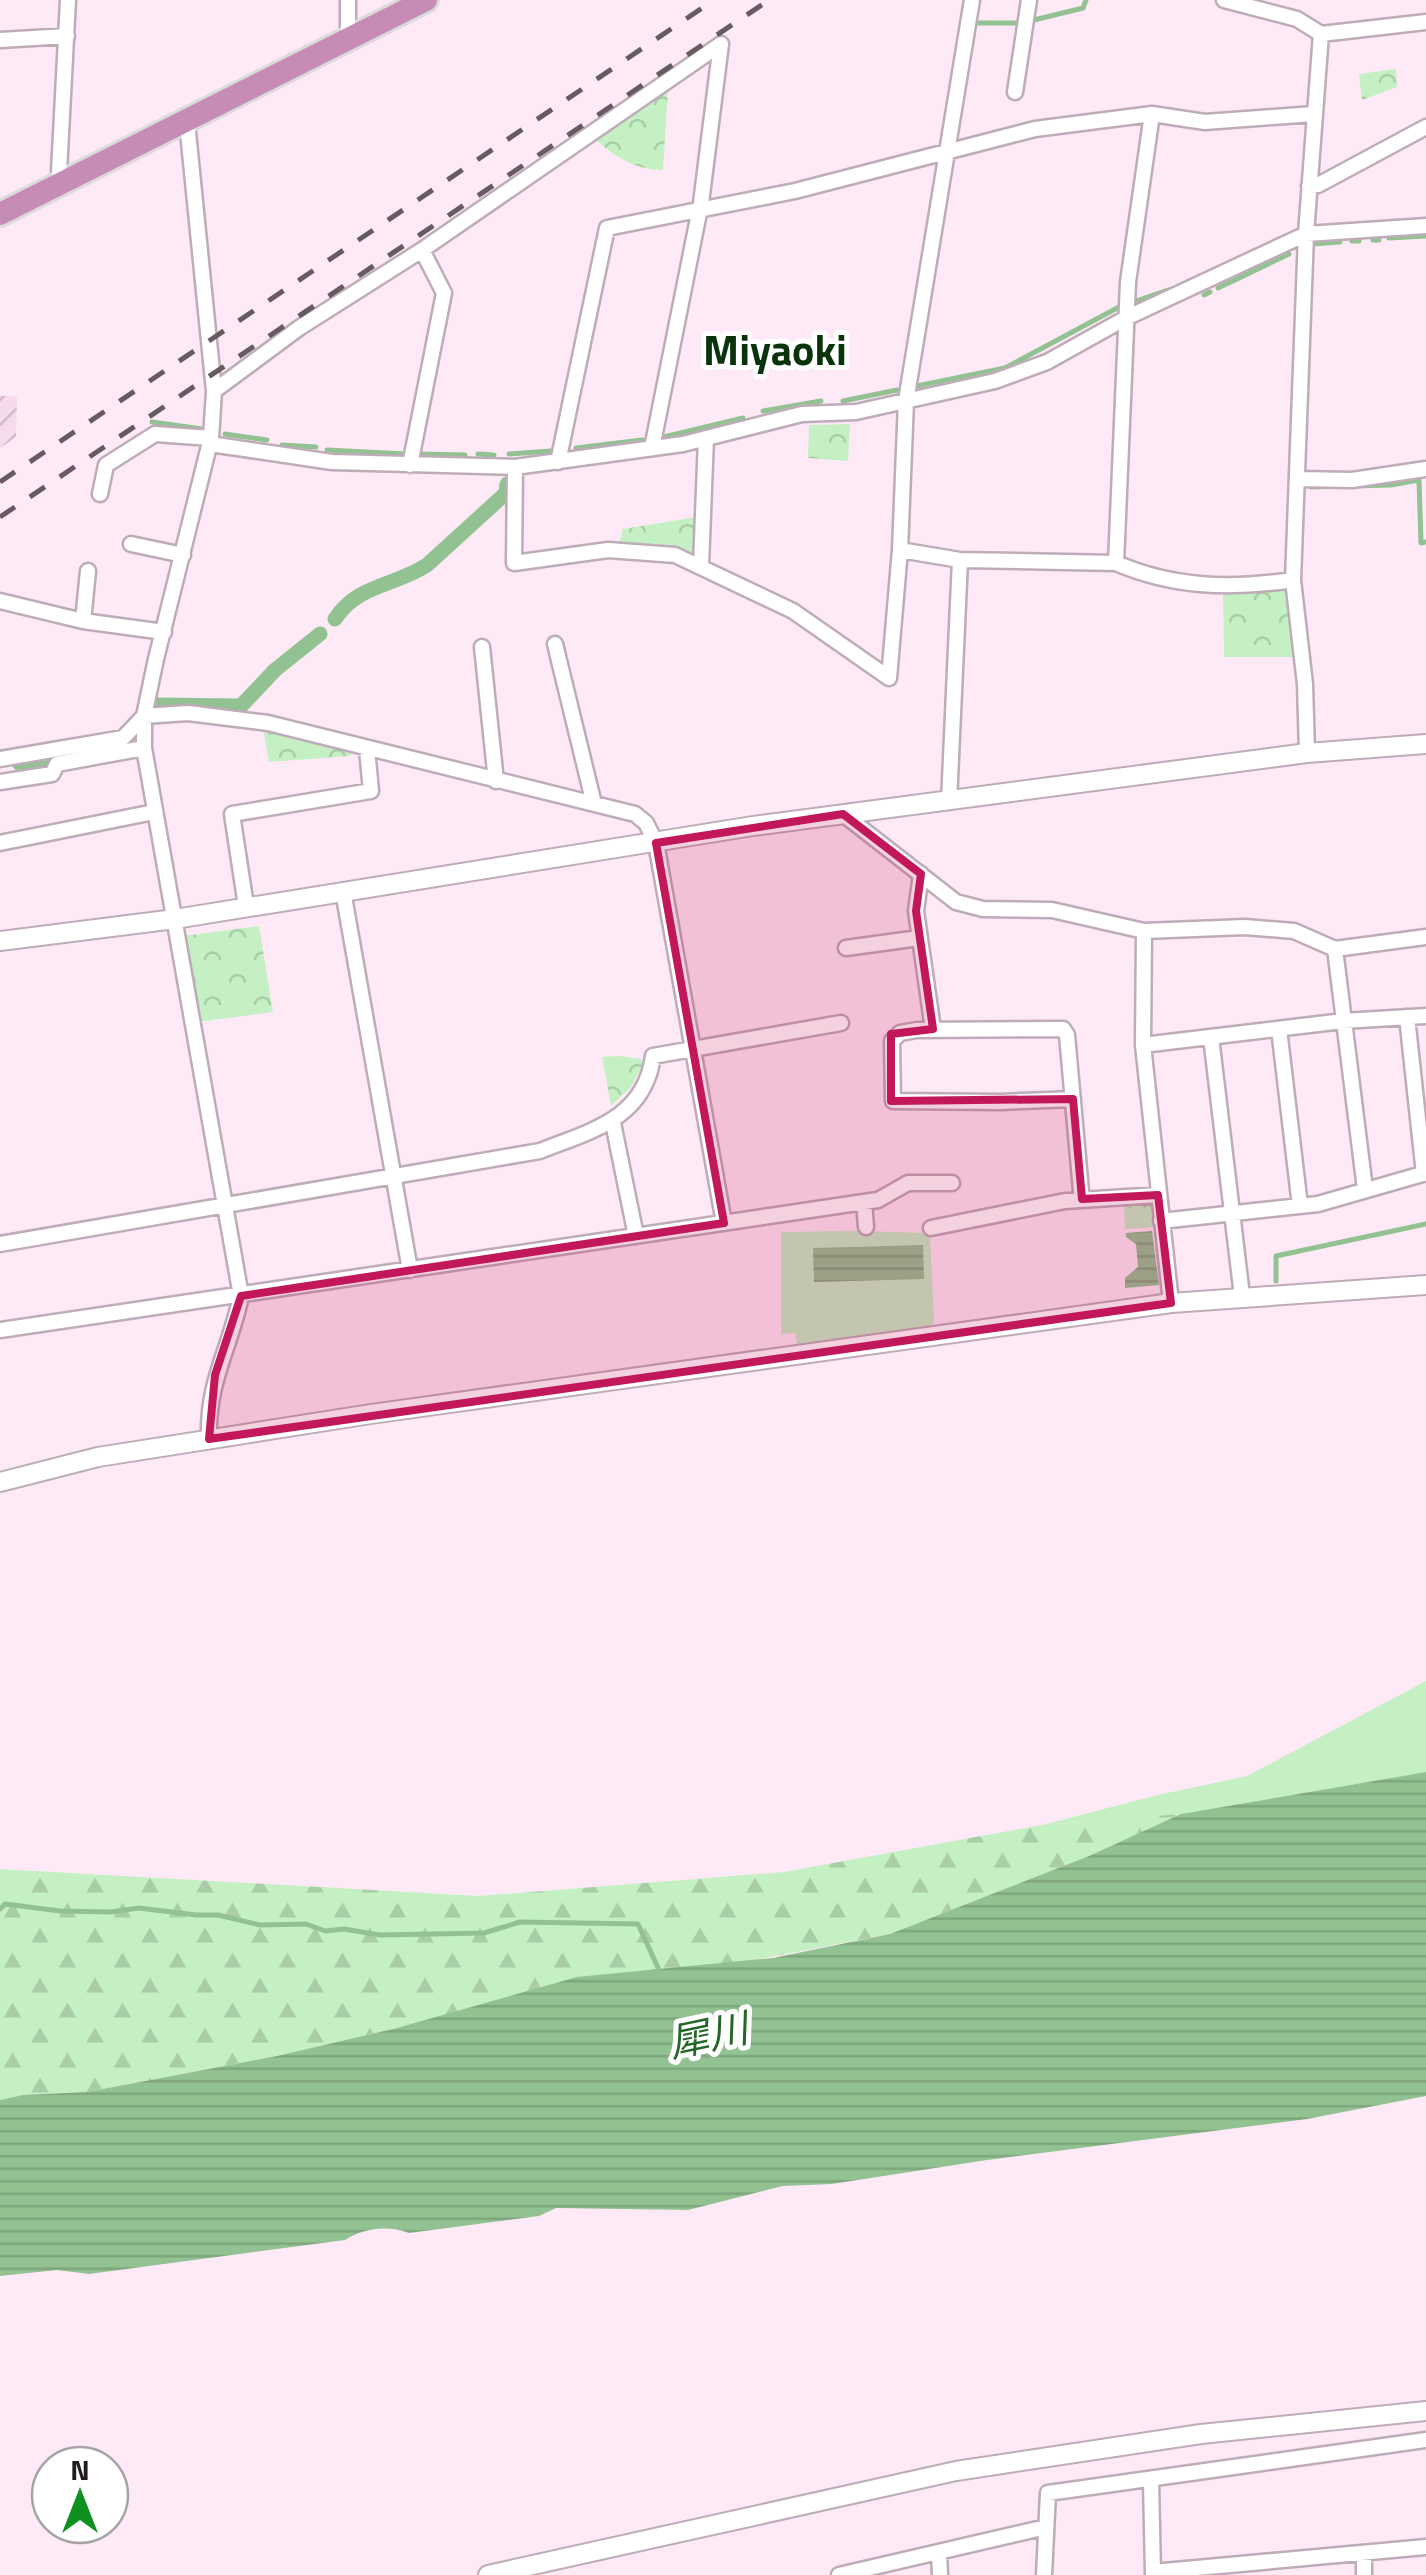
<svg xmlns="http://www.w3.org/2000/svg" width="1426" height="2575" font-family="'Titillium Web','Noto Sans JP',sans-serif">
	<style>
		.industrial { fill: url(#industrial-furrows) }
		.grass { fill: #c4f0c3 }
		.forest { fill: url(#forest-firs) }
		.park { fill: url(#park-crowns) }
		.water { fill: url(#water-rules) }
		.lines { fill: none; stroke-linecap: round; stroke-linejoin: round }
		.stream { stroke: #92c291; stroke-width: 5 }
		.canal { stroke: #92c291; stroke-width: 15 }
		.minor-casing { stroke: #beacb8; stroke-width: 19 }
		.tertiary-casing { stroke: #beacb8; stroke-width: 22 }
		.trunk-casing { stroke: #dbdbdb; stroke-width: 28 }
		.minor { stroke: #fff; stroke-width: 14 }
		.tertiary { stroke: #fff; stroke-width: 18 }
		.trunk { stroke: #c78cb6; stroke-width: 22 }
		.rail { stroke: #655b61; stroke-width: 5; stroke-dasharray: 18 18; stroke-linecap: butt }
		.marked { fill: #c2185b; fill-opacity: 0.2; stroke: #c2185b; stroke-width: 8; stroke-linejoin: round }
		.labels { text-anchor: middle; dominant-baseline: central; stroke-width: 10; stroke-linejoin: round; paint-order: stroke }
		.water-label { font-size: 40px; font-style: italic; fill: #266628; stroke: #fff }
		.quarter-label { font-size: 42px; font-weight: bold; fill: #09330b; stroke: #fff }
	</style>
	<defs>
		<pattern id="industrial-furrows" width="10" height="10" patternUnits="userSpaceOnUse" patternTransform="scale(2.5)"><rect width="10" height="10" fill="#f5dbec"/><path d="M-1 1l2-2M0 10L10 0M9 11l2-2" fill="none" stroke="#d2bbca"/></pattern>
		<pattern id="forest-firs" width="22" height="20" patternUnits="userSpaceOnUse" patternTransform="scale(2.5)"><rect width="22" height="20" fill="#c4f0c3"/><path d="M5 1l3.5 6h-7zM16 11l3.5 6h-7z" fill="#a8cda7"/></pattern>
		<pattern id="park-crowns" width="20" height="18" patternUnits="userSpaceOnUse" patternTransform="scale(2.5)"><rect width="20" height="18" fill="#c4f0c3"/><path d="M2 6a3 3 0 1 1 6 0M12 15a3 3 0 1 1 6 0" fill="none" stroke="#a8cda7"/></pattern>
		<pattern id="water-rules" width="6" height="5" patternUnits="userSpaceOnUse" patternTransform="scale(2.5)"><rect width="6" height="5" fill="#92c291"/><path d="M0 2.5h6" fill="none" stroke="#7ea67d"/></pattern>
	</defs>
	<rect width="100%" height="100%" fill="#feeaf7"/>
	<path class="industrial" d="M 0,396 L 17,396 L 16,437 L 0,448 Z"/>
	<path class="grass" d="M 859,1231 L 926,1233 L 930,1236 L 934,1321 L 931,1330 L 797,1347 L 796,1333 L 781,1334 L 781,1232 Z
		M 1426,1681 L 1426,1772 L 1181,1814 L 1042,1825 L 1158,1795 L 1247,1776 Z"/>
	<path class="forest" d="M 1181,1814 L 1089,1856 L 890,1934 L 397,2028 L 277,2056 L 87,2092 L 23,2095 L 0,2100 L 0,1869 L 478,1896 L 784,1872 L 1042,1825 Z"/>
	<path class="park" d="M 1396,69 L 1397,87 L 1362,100 L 1359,74 Z
		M 668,89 L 663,170 C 636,170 615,157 595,139 Z
		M 850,424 L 848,461 L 808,458 L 809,425 Z
		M 697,517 L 697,551 L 690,553 L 619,543 L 623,529 Z
		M 1286,587 L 1294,657 L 1224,657 L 1223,594 Z
		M 263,728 L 352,750 L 350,756 L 269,762 Z
		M 259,926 L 273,1012 L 198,1022 L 183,936 Z
		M 619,1056 L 641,1059 L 644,1062 L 631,1087 L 611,1106 L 602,1057 Z
		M 1147,1201 L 1153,1205 L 1155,1227 L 1125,1229 L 1124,1203 Z"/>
	<path class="water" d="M 1152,1231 L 1159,1285 L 1125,1288 L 1125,1278 L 1138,1267 L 1136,1244 L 1126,1237 L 1126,1233 Z
		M 923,1245 L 924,1279 L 814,1282 L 813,1248 Z
		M 1426,1772 L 1426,2096 L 1307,2119 L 987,2160 L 832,2184 L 783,2186 L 688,2210 L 556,2208 L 539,2216 L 409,2233 C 387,2225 364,2228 345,2240 L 89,2274 L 57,2270 L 0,2276 L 0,2100 L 23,2095 L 87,2092 L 277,2056 L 397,2028 L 577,1977 L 773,1958 L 890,1934 L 1089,1856 L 1181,1814 Z"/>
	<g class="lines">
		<path class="stream" d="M 1034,20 L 1083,8 L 1086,0
			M 975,23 L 1017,23
			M 1389,238 L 1426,236
			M 1373,240 L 1379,240
			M 1352,241 L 1359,241
			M 1312,244 L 1340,242
			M 1218,288 L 1289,254
			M 1204,295 L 1210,292
			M 1136,301 L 1168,290
			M 917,386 L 1005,368 L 1119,307
			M 843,401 L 897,390
			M 763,411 L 821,401
			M 152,422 L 202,429
			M 225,434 L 267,440
			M 664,437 L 743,418
			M 282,445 L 316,447
			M 576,448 L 642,440
			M 327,450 L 406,454
			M 419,454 L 465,455
			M 478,454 L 494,455
			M 509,454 L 551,451
			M 1311,487 L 1391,485 L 1419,480 L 1421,543 L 1426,542
			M 1276,1281 L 1276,1256 L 1426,1224
			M 0,1909 L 5,1904 L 60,1911 L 111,1912 L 139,1908 L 196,1915 L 218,1915 L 260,1925 L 306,1924 L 325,1931 L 344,1929 L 380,1935 L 484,1933 L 520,1922 L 638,1924 L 659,1970"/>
		<path class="canal" d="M 335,619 C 358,584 395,586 427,565 L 506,493 L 507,484
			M 157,705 L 241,706 L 275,670 L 320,634
			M 19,763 L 95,750"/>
		<defs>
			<path id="minor" d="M 348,0 L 348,40
				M 1224,0 L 1297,19 L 1321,34 L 1426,22
				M 0,40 L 67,36
				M 1015,92 L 1029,0
				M 187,122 L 214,391 L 211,438 L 156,659 L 144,716 L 144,748 L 241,1296 C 230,1349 207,1381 209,1439
				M 65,182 L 59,172 L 68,0
				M 1309,186 L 1318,185 L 1426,127
				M 214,391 L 299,328 L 422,250 L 721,44
				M 210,444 L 332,462 L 515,467 L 683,444 L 802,414 L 856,412 L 995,381 L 1047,362 L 1126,318 L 1306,234 L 1426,226
				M 652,448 L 701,203 L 721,44
				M 558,462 L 607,228 L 795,191 L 1035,129 L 1152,114 L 1205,122 L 1313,114
				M 410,465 L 444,293 L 422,250
				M 515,467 L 514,563 L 608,550 L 675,555 L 793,611 L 889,678 L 900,550 L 906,401 L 972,0
				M 1297,479 L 1352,480 L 1426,469
				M 100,494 L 106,465 L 155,434 L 211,438
				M 131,544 L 183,555
				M 900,550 L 960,560 L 1116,563 C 1174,588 1231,589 1293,580
				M 1116,563 L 1128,282 L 1152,114
				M 701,565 L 706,438
				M 0,601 L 83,621 L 164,632
				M 83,621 L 88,571
				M 555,644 L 594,804
				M 482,647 L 496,781
				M 1307,753 L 1305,684 L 1293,580 L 1306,234 L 1321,34
				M 0,759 L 123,738 L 144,716 L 188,713 L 268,723 L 635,814 L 646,823 L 656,843 L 724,1223
				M 0,782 L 52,774 L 57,764 L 144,748
				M 949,802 L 960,560
				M 843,814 L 956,902 L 983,909 L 1052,910 L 1144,931 L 1245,927 L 1294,931 L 1335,949 L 1426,937
				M 0,843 L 154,812
				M 921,874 L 916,911 L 933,1029
				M 343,891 L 410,1270
				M 246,906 L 232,814 L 371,791 L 367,749
				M 1144,931 L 1143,1045 L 1171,1303
				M 846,948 L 919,938
				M 1335,949 L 1365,1189
				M 1407,1017 L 1424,1174
				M 1279,1029 L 1300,1206
				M 1211,1037 L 1242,1296
				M 1143,1045 L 1343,1021 L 1426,1016
				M 1073,1099 L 1000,1102 L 893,1101 L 892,1041 L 900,1033 L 917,1030 L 1063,1029 L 1067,1035 L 1081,1191 L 1083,1199
				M 613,1123 L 636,1236
				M 864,1202 L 866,1227
				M 1161,1221 L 1318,1204 L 1426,1173
				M 931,1228 L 1065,1201 L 1158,1195
				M 0,1244 L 540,1151 C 590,1131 645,1119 653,1056 L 841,1023
				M 0,1330 L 864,1202 L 878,1200 L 908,1183 L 952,1183
				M 1151,2480 L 1153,2575
				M 939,2553 L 940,2575
				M 1364,2553 L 1364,2575
				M 1153,2572 L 1426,2547
				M 839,2575 L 1046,2527
				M 1044,2575 L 1048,2493 L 1426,2440"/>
			<path id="tertiary" d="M 0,941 L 175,919 L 753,826 L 1307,753 L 1426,744
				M 0,1482 L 98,1457 L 371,1414 L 1171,1303 L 1426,1285
				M 488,2575 L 956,2471 L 1201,2434 L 1426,2411"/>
			<path id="trunk" d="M 0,214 L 426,0"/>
		</defs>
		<use href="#minor" class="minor-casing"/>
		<use href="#tertiary" class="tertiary-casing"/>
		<use href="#trunk" class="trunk-casing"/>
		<use href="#minor" class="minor"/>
		<use href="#tertiary" class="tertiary"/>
		<use href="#trunk" class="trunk"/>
		<path class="rail" d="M 0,482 L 714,0
			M 0,517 L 769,0"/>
	</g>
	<path class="marked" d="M 843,814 L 921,874 L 916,911 L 933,1029 L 891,1034 L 891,1101 L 1073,1099 L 1082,1199 L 1158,1195 L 1171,1303 L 209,1439 L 215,1375 L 241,1296 L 724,1223 L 656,843 Z"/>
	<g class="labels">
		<g class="water-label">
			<text transform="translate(708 2035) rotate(-12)">犀川</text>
		</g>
		<g class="quarter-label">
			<text x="775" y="349">Miyaoki</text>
		</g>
	</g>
	<g transform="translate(80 2495)"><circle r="48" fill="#ffffff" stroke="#a6a4a5" stroke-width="2.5"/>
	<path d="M0-8L18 38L0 25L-18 38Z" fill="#0e9121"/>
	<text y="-15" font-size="28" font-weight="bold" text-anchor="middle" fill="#211b1f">N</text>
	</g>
</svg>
